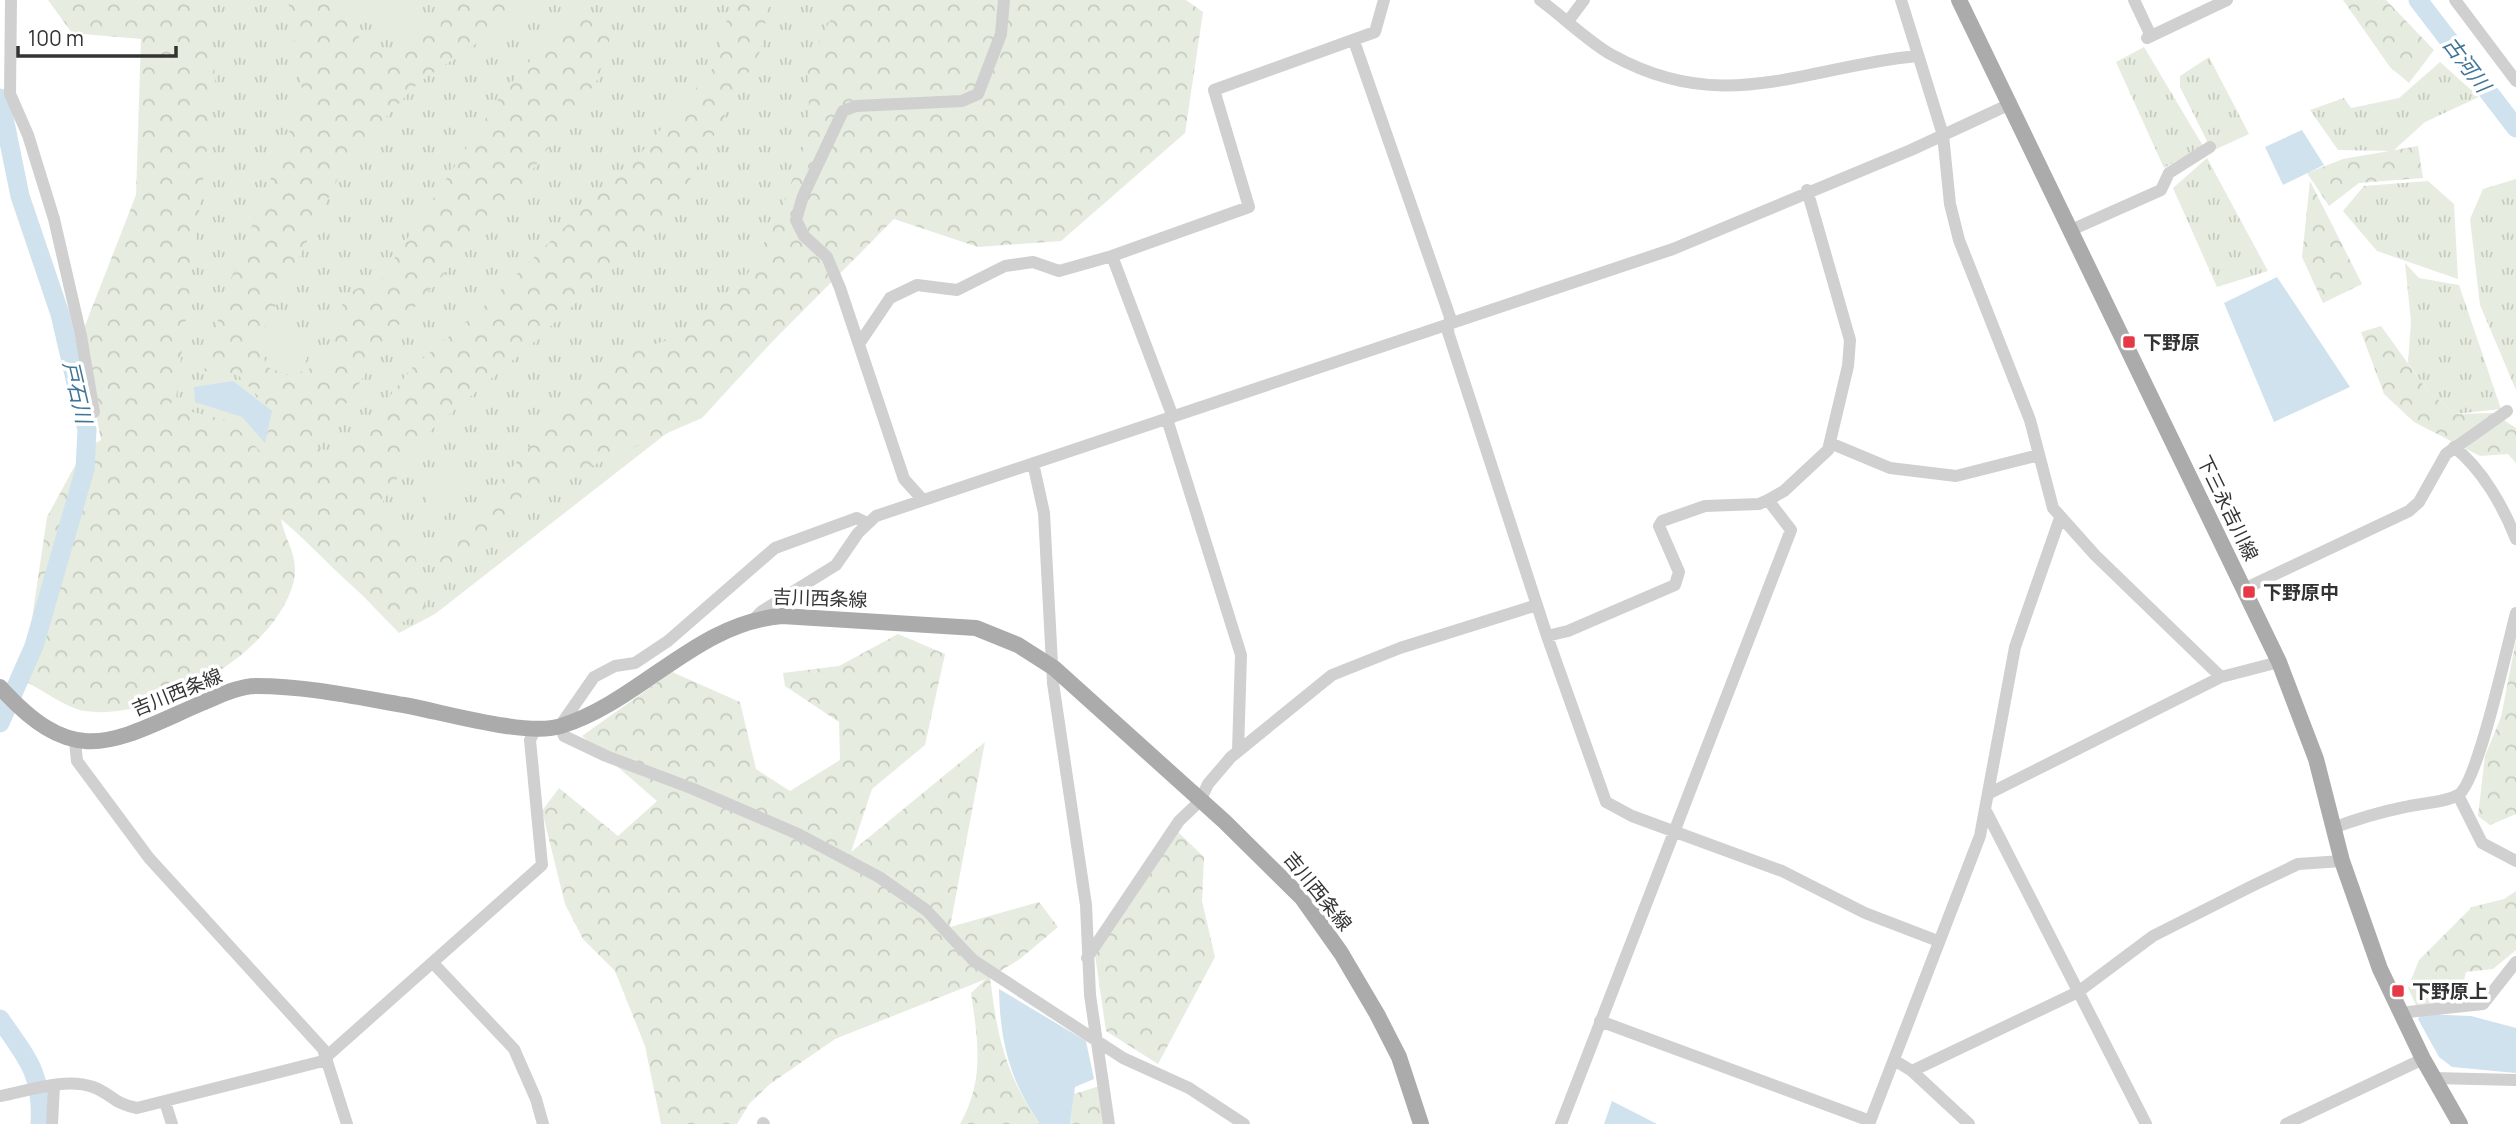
<svg xmlns="http://www.w3.org/2000/svg" width="2516" height="1124" font-family="Manrope,'Noto Sans JP',sans-serif">
	<style>
		.grass { fill: url(#grass-tufts) }
		.forest { fill: url(#forest-crowns) }
		.green { fill: #e6ecdf }
		.water { fill: #cfe2ee }
		.lines { fill: none; stroke-linecap: round; stroke-linejoin: round }
		.river { stroke: #cfe2ee; stroke-width: 19 }
		.minor { stroke: #d0d0d0; stroke-width: 12 }
		.major { stroke: #ababab; stroke-width: 16 }
		.poi-dot { fill: #e63946; stroke: #fff; stroke-width: 2.5 }
		.labels { text-anchor: middle; dominant-baseline: central; stroke-width: 7; stroke-linejoin: round; paint-order: stroke }
		.poi-label { font-size: 19px; font-weight: bold; fill: #333; stroke: #fff; text-anchor: start }
		.street-label { font-size: 19px; fill: #333; stroke: #fff }
		.water-label { font-size: 21px; font-style: italic; fill: #3f7597; stroke: #fff }
	</style>
	<defs>
		<pattern id="grass-tufts" width="24" height="20" patternUnits="userSpaceOnUse" patternTransform="scale(1.75)"><rect width="24" height="20" fill="#e6ecdf"/><path d="M3 7l-1-3M5 7V3M7 7l1-3M15 17l-1-3M17 17v-4M19 17l1-3" fill="none" stroke="#c6cbc0"/></pattern>
		<pattern id="forest-crowns" width="20" height="18" patternUnits="userSpaceOnUse" patternTransform="scale(1.75)"><rect width="20" height="18" fill="#e6ecdf"/><path d="M2 6a3 3 0 1 1 6 0M12 15a3 3 0 1 1 6 0" fill="none" stroke="#c6cbc0"/></pattern>
	</defs>
	<rect width="100%" height="100%" fill="#fff"/>
	<path class="grass" d="M 59,0 L 1139,0 L 853,202 L 703,405 L 435,614 L 399,633 L 300,531 L 167,406 L 157,39 Z
		M 2144,47 L 2203,146 L 2164,168 L 2116,62 Z
		M 2209,57 L 2249,134 L 2212,151 L 2180,87 L 2180,76 Z
		M 2440,62 L 2479,97 L 2425,122 L 2393,151 L 2338,150 L 2310,110 L 2344,98 L 2351,108 L 2399,98 Z
		M 2207,158 L 2268,271 L 2217,287 L 2173,188 Z
		M 2516,179 L 2516,390 L 2480,305 L 2470,219 L 2483,189 Z
		M 2428,181 L 2454,204 L 2458,279 L 2377,251 L 2343,211 L 2364,186 Z
		M 2405,263 L 2419,278 L 2459,285 L 2501,409 L 2455,414 L 2427,390 L 2408,363 L 2411,322 Z"/>
	<path class="forest" d="M 48,0 L 211,0 L 215,83 L 176,399 L 167,406 L 230,421 L 260,451 L 275,414 L 238,375 L 204,371 L 226,291 L 303,97 L 288,0 L 349,0 L 361,44 L 392,59 L 441,25 L 436,0 L 531,0 L 525,11 L 418,83 L 348,158 L 258,341 L 267,367 L 290,376 L 311,368 L 326,368 C 341,347 331,307 353,291 C 360,286 372,284 379,282 L 501,95 L 567,18 L 596,17 L 612,32 L 598,79 L 515,194 L 395,329 L 324,437 L 317,447 L 332,456 L 367,441 L 376,413 L 413,367 L 479,311 L 638,156 L 715,66 L 732,0 L 769,0 L 761,50 L 671,214 L 535,341 L 422,438 L 379,508 L 413,544 L 426,613 L 400,623 C 355,595 321,553 281,519 C 285,541 299,556 294,580 C 278,652 157,722 85,711 C 68,709 39,688 23,680 L 47,517 L 84,449 L 101,440 L 81,336 L 136,195 L 141,39 L 72,33 Z
		M 841,0 L 1186,0 L 1203,12 L 1185,133 L 1061,241 L 978,247 L 894,219 L 771,343 L 702,418 L 522,496 L 500,533 L 451,565 L 427,562 L 466,530 L 503,478 L 603,359 L 689,334 L 747,275 L 782,209 L 810,130 L 807,64 Z
		M 2343,0 L 2386,0 L 2434,50 L 2409,83 L 2390,67 Z
		M 2418,146 L 2423,178 L 2359,183 L 2329,206 L 2307,173 L 2343,159 Z
		M 2310,181 L 2362,284 L 2323,303 L 2302,257 Z
		M 2381,326 L 2427,390 L 2455,414 L 2493,413 L 2516,428 L 2516,463 L 2508,454 L 2480,456 L 2414,422 L 2384,394 L 2361,332 Z
		M 898,634 L 945,654 L 925,745 L 872,789 L 851,852 L 985,742 L 950,927 L 1039,902 L 1058,927 L 1020,959 L 990,977 C 997,1036 1005,1074 1040,1124 L 960,1124 C 985,1080 978,1041 971,993 L 986,979 L 835,1039 L 770,1084 L 749,1104 L 737,1124 L 661,1124 L 645,1046 L 615,971 L 583,939 L 565,904 L 542,811 L 559,788 L 618,836 L 657,801 L 582,736 L 672,672 L 740,702 L 756,769 L 790,791 L 840,760 L 839,722 L 785,686 L 783,673 L 839,666 Z
		M 2516,640 L 2516,814 L 2490,825 L 2478,816 L 2485,756 L 2501,717 Z
		M 1178,832 L 1204,857 L 1202,901 L 1215,957 L 1158,1064 L 1106,1031 L 1094,948 Z
		M 2516,891 L 2516,950 L 2493,969 L 2466,972 L 2459,1001 L 2416,1005 L 2408,988 L 2419,960 L 2472,907 L 2504,899 Z
		M 1103,1085 L 1103,1124 L 1070,1124 L 1074,1094 Z"/>
	<path class="green" d="M 376,0 L 405,0 L 415,10 L 416,27 L 410,31 L 386,30 L 379,23 Z
		M 281,324 C 297,332 306,341 307,359 L 302,366 L 293,366 C 285,359 277,359 269,351 L 267,334 L 272,327 Z
		M 450,465 L 459,473 L 461,499 L 444,517 L 426,505 L 428,480 L 433,471 Z"/>
	<path class="water" d="M 2302,130 L 2324,165 L 2283,185 L 2265,147 Z
		M 2277,277 L 2350,387 L 2274,422 L 2224,303 Z
		M 233,381 L 272,411 L 265,443 L 242,417 L 195,402 L 194,387 Z
		M 999,989 L 1086,1041 L 1094,1079 L 1075,1087 L 1070,1124 L 1040,1124 C 1010,1081 1000,1042 999,989 Z
		M 2421,1014 L 2471,1016 L 2516,1028 L 2516,1073 L 2452,1067 L 2439,1057 L 2418,1019 Z
		M 1612,1101 L 1657,1124 L 1604,1124 Z"/>
	<g class="lines">
		<path class="river" d="M 2418,0 L 2516,128
			M 0,98 L 20,196 L 60,314 L 87,430 L 85,469 L 34,646 L 0,723
			M 0,1019 C 27,1058 43,1074 40,1124"/>
		<path class="minor" d="M 11,0 L 10,94 L 28,135 L 54,219 L 81,336 L 94,412
			M 1540,0 C 1562,16 1590,43 1612,55 C 1724,117 1803,67 1917,56
			M 1901,0 L 1943,135 L 1950,204 L 1959,240 L 2030,420 L 2053,508 L 2095,555 L 2221,677
			M 2134,0 L 2151,36
			M 2455,0 L 2516,81
			M 1569,20 L 1584,0
			M 2147,38 L 2227,0
			M 1354,41 L 1450,317 L 1448,332 L 1547,636 L 1606,802 L 1632,816 L 1782,871 L 1865,913 L 1938,941
			M 2069,231 L 2161,190 L 2169,173 L 2210,147
			M 1112,256 L 1173,417
			M 859,344 L 890,298 L 917,285 L 957,290 L 1005,266 L 1033,262 L 1059,271 L 1112,256 L 1249,207 L 1214,90 L 1375,32 L 1384,0
			M 1167,419 L 1241,655 L 1238,751
			M 1830,443 L 1890,468 L 1956,476 L 2039,455
			M 2454,447 C 2482,469 2503,506 2516,539
			M 1033,463 L 1044,513 L 1053,683 L 1086,905 L 1090,995 L 1109,1124
			M 922,499 L 904,479 L 840,288 L 827,257 L 804,236 L 796,220 L 803,196 L 843,111 L 856,106 L 962,101 L 978,94 L 1001,34 L 1004,0
			M 867,523 L 857,518 L 775,548 L 668,641 L 635,663 L 615,666 L 594,677 L 560,726 L 564,736 L 606,756 L 691,788 L 798,834 L 879,877 L 926,910 L 973,960 L 1123,1058 L 1189,1088 L 1244,1124
			M 2244,589 L 2409,511 L 2419,502 L 2446,454 L 2507,411
			M 755,618 L 762,611 L 836,565 L 858,533 L 876,516 L 1673,249 L 1911,150 L 2008,105
			M 1547,636 L 1568,631 L 1675,585 L 1679,572 L 1659,526 L 1662,521 L 1705,506 L 1759,504 L 1768,500 L 1784,491 L 1828,450 L 1848,366 L 1850,340 L 1807,190
			M 75,742 L 77,761 L 149,858 L 323,1049 L 347,1124
			M 1990,793 L 2221,677 L 2279,662
			M 2458,795 L 2482,843 L 2516,861
			M 1987,813 L 2146,1124
			M 2333,828 C 2357,819 2380,812 2405,807 C 2420,803 2444,803 2458,795 C 2478,784 2508,642 2516,613
			M 1087,958 L 1179,821 L 1200,801 L 1208,784 L 1231,757 L 1332,675 L 1400,648 L 1537,605
			M 433,963 L 514,1049 L 536,1099 L 543,1124
			M 2399,1013 L 2483,1004 L 2516,962
			M 1600,1021 L 1870,1121
			M 326,1057 L 542,865 L 530,740 L 535,730
			M 1894,1060 L 1912,1071 L 1969,1124
			M 1912,1071 L 2078,992 L 2153,936 L 2252,886 L 2298,864 L 2342,861
			M 2434,1078 L 2516,1080
			M 0,1096 C 28,1091 65,1077 93,1087 C 112,1094 114,1104 137,1108 L 327,1060
			M 165,1102 L 172,1124
			M 763,1123 L 764,1124
			M 52,1124 L 54,1086
			M 1561,1124 L 1791,530 L 1768,500
			M 1869,1124 L 1980,836 L 2015,647 L 2060,518
			M 2286,1124 L 2423,1059"/>
		<path class="major" d="M 1959,0 L 2279,662 L 2316,759 L 2342,861 L 2380,969 L 2423,1059 L 2460,1124
			M 0,687 C 76,771 112,742 202,703 C 219,696 238,686 257,686 C 306,686 357,697 404,705 C 442,712 527,737 561,726 C 641,701 696,623 782,616 L 976,628 L 1018,645 L 1054,668 L 1225,822 L 1302,898 L 1341,953 L 1377,1014 L 1399,1057 L 1421,1124"/>
	</g>
	<g class="poi-dot">
		<rect x="2122" y="335" width="14" height="14" rx="3.5"/>
		<rect x="2242" y="585" width="14" height="14" rx="3.5"/>
		<rect x="2391" y="984" width="14" height="14" rx="3.5"/>
	</g>
	<g class="labels">
		<g class="poi-label">
			<text x="2143" y="342">下野原</text>
			<text x="2263" y="592">下野原中</text>
			<text x="2412" y="991">下野原上</text>
		</g>
		<g class="street-label">
			<text transform="translate(2228 508) rotate(64)">下三永吉川線</text>
			<text transform="translate(820 598) rotate(2)">吉川西条線</text>
			<text transform="translate(177 692) rotate(-22)">吉川西条線</text>
			<text transform="translate(1318 891) rotate(51)">吉川西条線</text>
		</g>
		<g class="water-label">
			<text transform="translate(2467 64) rotate(53)">古河川</text>
			<text transform="translate(78 392) rotate(77)">戸石川</text>
		</g>
	</g>
	<path d="M18 46v10h158v-10" fill="none" stroke="#333333" stroke-width="3.5"/>
	<text x="28" y="46" font-size="21" fill="#333333" stroke="#ffffff" stroke-width="5" paint-order="stroke">100 m</text>
</svg>
